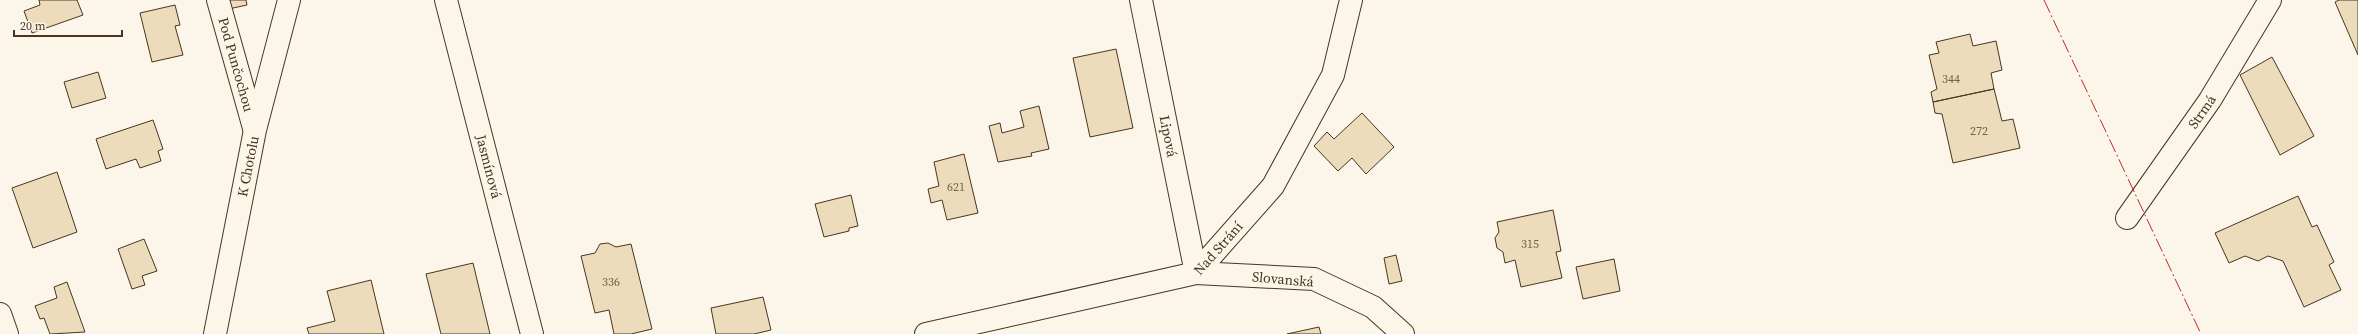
<svg xmlns="http://www.w3.org/2000/svg" width="2358" height="334" font-family="'Source Serif 4',serif">
	<style>
		.building { fill: #ecdcbc; stroke: #4a3520 }
		.lines { fill: none; stroke-linecap: round; stroke-linejoin: round }
		.minor-casing { stroke: #4a3520; stroke-width: 24 }
		.minor { stroke: #fbf6e9; stroke-width: 22 }
		.power { stroke: #c62828; stroke-width: 1; stroke-dasharray: 14 3 2 3; stroke-linecap: butt }
		.labels { text-anchor: middle; dominant-baseline: central; stroke-width: 3; stroke-linejoin: round; paint-order: stroke }
		.number-label { font-size: 12px; fill: #725f47 }
		.street-label { font-size: 14px; fill: #4a3520; stroke: #fbf6e9 }
	</style>
	<rect width="100%" height="100%" fill="#fbf6e9"/>
	<path class="building" d="M 39,0 L 77,0 L 83,15 L 32,33 L 24,11 L 40,5 Z
		M 222,0 L 246,0 L 247,5 L 224,10 Z
		M 2339,0 L 2358,0 L 2358,55 L 2335,2 Z
		M 175,5 L 180,25 L 175,26 L 183,55 L 152,62 L 140,13 Z
		M 1970,34 L 1973,46 L 1996,41 L 2002,70 L 1991,73 L 1994,89 L 1933,102 L 1931,92 L 1937,89 L 1929,55 L 1939,53 L 1936,42 Z
		M 1116,49 L 1133,128 L 1090,137 L 1073,58 Z
		M 2272,57 L 2314,136 L 2280,155 L 2240,75 Z
		M 98,72 L 106,98 L 72,108 L 64,82 Z
		M 1994,89 L 2002,121 L 2013,119 L 2020,148 L 1953,163 L 1942,114 L 1935,113 L 1933,102 Z
		M 1039,106 L 1049,149 L 1031,153 L 1032,156 L 998,162 L 989,126 L 1000,123 L 1002,133 L 1024,127 L 1020,111 Z
		M 1362,113 L 1394,147 L 1366,174 L 1352,158 L 1338,171 L 1314,146 L 1327,132 L 1334,139 Z
		M 153,120 L 163,149 L 158,151 L 161,161 L 140,168 L 136,159 L 106,169 L 96,139 Z
		M 964,154 L 978,213 L 947,220 L 942,200 L 931,203 L 928,189 L 939,186 L 934,162 Z
		M 57,172 L 77,232 L 33,248 L 12,188 Z
		M 851,195 L 858,226 L 849,228 L 849,231 L 824,237 L 815,204 Z
		M 2298,196 L 2312,227 L 2317,225 L 2334,262 L 2329,265 L 2341,290 L 2304,307 L 2283,261 L 2268,256 L 2258,261 L 2245,256 L 2229,263 L 2215,233 Z
		M 1553,210 L 1561,251 L 1556,252 L 1562,278 L 1521,287 L 1515,260 L 1505,263 L 1503,252 L 1497,248 L 1495,238 L 1499,232 L 1497,222 Z
		M 144,239 L 157,271 L 142,276 L 145,285 L 132,289 L 118,249 Z
		M 608,243 L 616,247 L 631,244 L 652,329 L 631,334 L 614,334 L 609,310 L 595,313 L 581,256 L 595,253 L 600,244 Z
		M 1396,255 L 1402,281 L 1389,284 L 1384,258 Z
		M 1614,259 L 1620,291 L 1583,299 L 1576,267 Z
		M 473,263 L 490,334 L 441,334 L 426,274 Z
		M 371,280 L 384,334 L 309,334 L 307,328 L 335,321 L 327,291 Z
		M 67,282 L 85,332 L 50,334 L 44,318 L 40,319 L 35,306 L 57,298 L 54,287 Z
		M 763,297 L 771,330 L 754,334 L 716,334 L 711,308 Z
		M 1319,327 L 1321,334 L 1287,334 Z"/>
	<g class="lines">
		<defs>
			<g id="minor">
				<path id="s1" d="M 218,0 L 254,128"/>
				<path id="s2" d="M 446,0 L 532,334"/>
				<path id="s3" d="M 1141,0 L 1196,273 L 1314,279 L 1373,307 L 1403,334"/>
				<path id="s4" d="M 2127,218 L 2210,100 L 2270,0"/>
				<path d="M 0,314 L 7,334"/>
				<path id="s5" d="M 215,334 L 255,130 L 289,0"/>
				<path id="s6" d="M 926,334 L 1196,273 L 1273,186 L 1333,75 L 1351,0"/>
			</g>
		</defs>
		<use href="#minor" class="minor-casing"/>
		<use href="#minor" class="minor"/>
		<path class="power" d="M 2044,0 L 2201,334"/>
	</g>
	<g class="labels">
		<g class="number-label">
			<text x="1951" y="79">344</text>
			<text x="1979" y="131">272</text>
			<text x="956" y="187">621</text>
			<text x="1530" y="244">315</text>
			<text x="611" y="282">336</text>
		</g>
		<g class="street-label">
			<text stroke="none"><textPath href="#s1" startOffset="67">Pod Punčochou</textPath></text>
			<text stroke="none"><textPath href="#s4" startOffset="130">Strmá</textPath></text>
			<text stroke="none"><textPath href="#s3" startOffset="139">Lipová</textPath></text>
			<text stroke="none"><textPath href="#s5" startOffset="171">K Chotolu</textPath></text>
			<text stroke="none"><textPath href="#s2" startOffset="172">Jasmínová</textPath></text>
			<text stroke="none"><textPath href="#s6" startOffset="310">Nad Strání</textPath></text>
			<text transform="translate(1283 279) rotate(5)">Slovanská</text>
		</g>
	</g>
	<path d="M14 30v6h108v-6" fill="none" stroke="#4a3520" stroke-width="2"/>
	<text x="20" y="30" font-size="12" fill="#4a3520" stroke="#fbf6e9" stroke-width="3" paint-order="stroke">20 m</text>
</svg>
